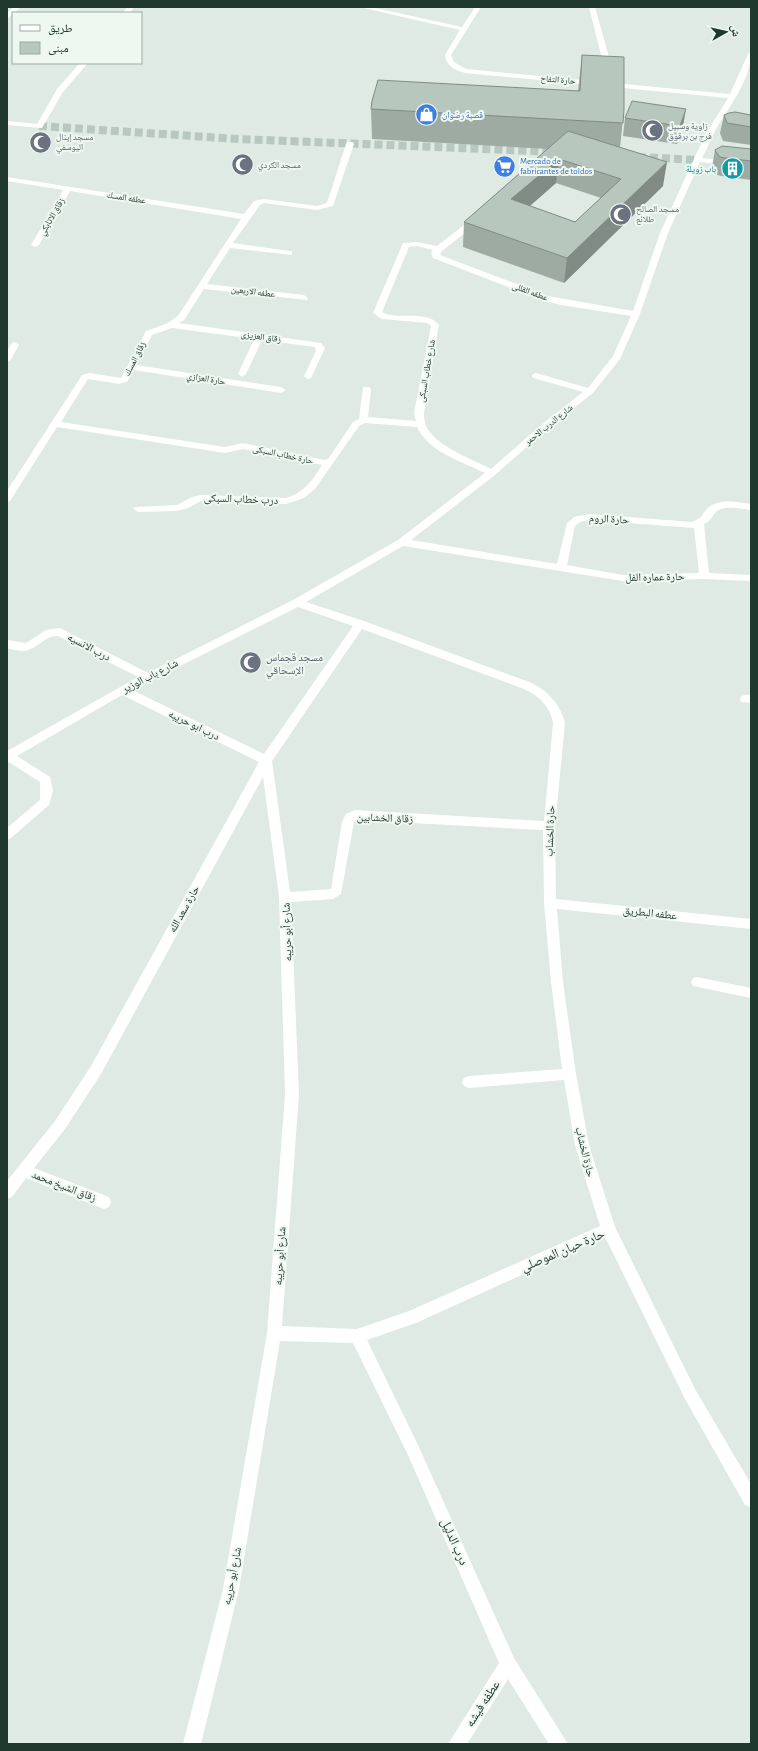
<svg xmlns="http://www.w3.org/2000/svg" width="758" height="1751" font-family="'Alegreya Sans','Noto Naskh Arabic',sans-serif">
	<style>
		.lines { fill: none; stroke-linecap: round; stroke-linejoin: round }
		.street-tunnel { stroke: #b8c7bf; stroke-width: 8; stroke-dasharray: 8 4; stroke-linecap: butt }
		.street { fill: #fff; fill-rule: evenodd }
		.wall { fill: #9daba3; fill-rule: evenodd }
		.shaded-wall { fill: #808b85 }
		.building { fill: #b7c7be; stroke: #808b85; fill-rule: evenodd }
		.labels { text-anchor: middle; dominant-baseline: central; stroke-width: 4; stroke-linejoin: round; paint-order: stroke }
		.far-street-label { font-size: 9px; fill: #20392e; stroke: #eff7f1 }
		.far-shop-label { font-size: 9px; fill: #366cbe; stroke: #eff7f1; text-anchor: start }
		.far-worship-label { font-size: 9px; fill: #5b616d; stroke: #eff7f1; text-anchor: start }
		.far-culture-label { font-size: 9px; fill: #0d838f; stroke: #eff7f1; text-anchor: end }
		.street-label { font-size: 11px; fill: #20392e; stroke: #eff7f1 }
		.worship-label { font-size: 11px; fill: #5b616d; stroke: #eff7f1; text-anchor: start }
		.near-street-label { font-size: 13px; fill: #20392e; stroke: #eff7f1 }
	</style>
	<rect width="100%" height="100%" fill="#deeae3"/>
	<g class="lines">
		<path class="street-tunnel" d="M 39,126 L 239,139 L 559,152
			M 638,157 L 698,160"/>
		<path class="street" d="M 14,7 L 21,7 L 7,19 L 7,13 Z
			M 127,7 L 134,7 L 130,13 L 123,13 Z
			M 359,7 L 371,7 L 462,27 L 475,7 L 481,7 L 451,55 L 454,62 L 466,69 L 730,94 L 748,54 L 751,52 C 751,83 726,109 713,135 C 709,143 706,151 702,158 L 751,163 L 751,167 L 700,162 L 668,233 L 640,314 L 620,359 L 593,393 L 546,430 L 495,475 L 411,540 L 557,564 L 567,523 L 574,517 L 589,514 L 692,522 C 704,517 700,516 708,508 C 718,498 738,502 751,504 L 751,510 C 742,509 722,504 715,513 C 712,518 710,521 704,524 L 709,573 L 751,575 L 751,581 L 704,579 L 623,581 L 403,546 L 306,602 L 364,621 L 532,683 C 549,692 560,704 565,723 L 555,826 L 556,899 L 751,919 L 751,929 L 557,909 L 563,982 L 576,1074 L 589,1145 L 615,1227 L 695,1389 L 751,1484 L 751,1507 L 745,1505 L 685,1399 L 605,1237 L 416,1323 L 367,1340 L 418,1445 L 514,1658 L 568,1744 L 549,1744 L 508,1679 L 467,1744 L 448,1744 L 499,1663 L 408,1455 L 353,1343 L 280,1341 L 239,1589 L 201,1744 L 183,1744 L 223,1589 L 267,1333 L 285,1094 L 279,897 L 263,777 L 101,1074 L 65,1129 L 34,1168 L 109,1197 L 111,1202 L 109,1207 L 104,1209 L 26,1178 L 12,1197 L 7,1199 L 7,1181 L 55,1121 L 91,1066 L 259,762 L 122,695 L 17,756 L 50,777 L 53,791 L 49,805 L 11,838 L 7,840 L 7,828 L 40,800 L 40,782 L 7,761 L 7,751 L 138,677 L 58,636 C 45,635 37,650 23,651 C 18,651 12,649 7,648 L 7,640 L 26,643 L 46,630 L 60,628 L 148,673 L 293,600 L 398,540 L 485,473 C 463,462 428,452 417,427 L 365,423 L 359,426 L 315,489 L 304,498 L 286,504 L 201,501 L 188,508 L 177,511 L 138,512 L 133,509 L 135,507 L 177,505 L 192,497 L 201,495 L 286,498 C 304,493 313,480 322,465 L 243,449 L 225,453 L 57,427 L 10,501 L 7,502 L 7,491 L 82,375 L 90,373 L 121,378 L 146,331 L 168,323 L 178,316 L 241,219 L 70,191 L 39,245 L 35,247 L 31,245 L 63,190 L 7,181 L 7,177 L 244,214 L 254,201 L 264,199 L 317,206 L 327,203 L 346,144 L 347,142 L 353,142 L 354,144 L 333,206 L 317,210 L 264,203 L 260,205 L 233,243 L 289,251 L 292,251 L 292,255 L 230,248 L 207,284 L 304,295 L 308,298 L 307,300 L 204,289 L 184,320 L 179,323 L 321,343 L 325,348 L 311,378 L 308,379 L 304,376 L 316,351 L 315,347 L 262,340 L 246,374 L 242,377 L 238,374 L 254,339 L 172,328 L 152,335 L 136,365 L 281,387 L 286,390 L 281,393 L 134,370 L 127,382 L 119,384 L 88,379 L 61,422 L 225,447 L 243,443 L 325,460 L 328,459 L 353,422 L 359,419 L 363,387 L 369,387 L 371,389 L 368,417 L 416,421 L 414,413 L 431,326 L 427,323 L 382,319 L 373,313 L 403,243 L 417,242 L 437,246 L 473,218 L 479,218 L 479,222 L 442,251 L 440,255 L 548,296 L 633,311 L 660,233 L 705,135 L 728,98 L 465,73 C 455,70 446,66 445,55 L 460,30 ZM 417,246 L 433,250 L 431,253 L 433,258 L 542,300 L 561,305 L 631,316 L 613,356 L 588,388 L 536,373 L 533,374 L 532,376 L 533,378 L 583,392 L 540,426 L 491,469 C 472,459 441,448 429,431 C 425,426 424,419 424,413 L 439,325 C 426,309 398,321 382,312 L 409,247 ZM 589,520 L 694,528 L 699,573 L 623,575 L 567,565 L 575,526 L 580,522 ZM 298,607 L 353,626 L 264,754 L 132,690 ZM 362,629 L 524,689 C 540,697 550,706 553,723 L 544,821 L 355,810 L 346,814 L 342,822 L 331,889 L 290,892 L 272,761 ZM 356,820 L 543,830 L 544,903 L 551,982 L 562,1069 L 469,1076 L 464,1078 L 462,1082 L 464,1086 L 469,1088 L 564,1080 L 575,1145 L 600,1226 L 409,1311 L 357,1329 L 282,1326 L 299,1094 L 291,902 L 333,899 L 341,894 L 354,822 Z
			M 589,7 L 595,7 L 613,71 L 612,73 L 605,71 Z
			M 80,63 L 88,63 L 63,92 L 42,128 L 7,125 L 7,121 L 37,124 L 57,89 Z
			M 15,342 L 19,345 L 10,361 L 7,362 L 7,351 L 12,343 Z
			M 745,695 L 751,695 L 751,703 L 741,702 L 740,699 L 741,696 Z
			M 697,977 L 751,988 L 751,998 L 693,986 L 691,982 L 693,978 Z"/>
	</g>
	<path class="wall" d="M 582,55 L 624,110 L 620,147 L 663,186 L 564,283 L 463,247 L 464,222 L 548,149 L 372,139 L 371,109 L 578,91 ZM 556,183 L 601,198 L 575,222 L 530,206 Z
		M 724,115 L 751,115 L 751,145 L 723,141 L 720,133 Z
		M 625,118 L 683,126 L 677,144 L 623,136 Z
		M 751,149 L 751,180 L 722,176 L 717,175 L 712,170 L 712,167 L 715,150 Z"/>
	<path class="shaded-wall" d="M 686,109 L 683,126 L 677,144 L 680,126 Z
		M 559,159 L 556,183 L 509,224 L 511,199 Z
		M 667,162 L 663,186 L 564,283 L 567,258 Z"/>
	<path class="building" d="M 582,55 L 624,57 L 624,110 L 623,123 L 371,109 L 372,101 L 378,80 L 580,91 Z
		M 632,101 L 686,109 L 680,126 L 625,118 Z
		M 735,112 L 751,115 L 751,127 L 727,123 L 724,115 L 729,113 Z
		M 568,131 L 667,162 L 567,258 L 464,222 ZM 559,159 L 621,179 L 575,222 L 511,199 Z
		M 722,146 L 751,149 L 751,161 L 725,158 L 720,157 L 716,152 L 715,150 Z"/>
	<defs>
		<symbol id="shop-disc" viewBox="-11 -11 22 22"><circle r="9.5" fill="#3f7fe0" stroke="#eff7f1"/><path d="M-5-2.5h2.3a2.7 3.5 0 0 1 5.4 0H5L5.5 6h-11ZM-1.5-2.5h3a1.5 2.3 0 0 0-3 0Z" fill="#fff"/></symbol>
		<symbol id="mosque-disc" viewBox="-11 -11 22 22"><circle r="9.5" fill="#6b7280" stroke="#eff7f1"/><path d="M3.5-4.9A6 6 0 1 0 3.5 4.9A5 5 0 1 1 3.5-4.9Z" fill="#fff"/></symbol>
		<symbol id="supermarket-disc" viewBox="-11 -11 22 22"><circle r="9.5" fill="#3f7fe0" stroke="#eff7f1"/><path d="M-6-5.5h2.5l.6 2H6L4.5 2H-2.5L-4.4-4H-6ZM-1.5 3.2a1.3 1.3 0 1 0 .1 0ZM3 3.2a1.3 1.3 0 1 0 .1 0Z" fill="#fff"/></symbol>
		<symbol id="building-disc" viewBox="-11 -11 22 22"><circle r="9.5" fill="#0f9aa8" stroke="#eff7f1"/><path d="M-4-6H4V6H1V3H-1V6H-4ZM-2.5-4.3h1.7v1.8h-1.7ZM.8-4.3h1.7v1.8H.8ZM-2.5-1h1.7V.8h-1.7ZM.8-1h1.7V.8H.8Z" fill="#fff"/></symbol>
	</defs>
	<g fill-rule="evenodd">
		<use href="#shop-disc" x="414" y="102" width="25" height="25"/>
		<use href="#mosque-disc" x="640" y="118" width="25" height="25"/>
		<use href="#mosque-disc" x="28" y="130" width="25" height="25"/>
		<use href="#mosque-disc" x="230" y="152" width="25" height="25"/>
		<use href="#supermarket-disc" x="492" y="154" width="25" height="25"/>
		<use href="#building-disc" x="720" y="156" width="25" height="25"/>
		<use href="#mosque-disc" x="608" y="202" width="25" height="25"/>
		<use href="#mosque-disc" x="238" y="650" width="25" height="25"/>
	</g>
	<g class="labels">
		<g class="far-street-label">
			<text transform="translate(558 80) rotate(5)">حارة التفاح</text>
			<text transform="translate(126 198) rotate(9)">عطفه المسك</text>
			<text transform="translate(52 217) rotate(-60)">زقاق الاتابكي</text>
			<text transform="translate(253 292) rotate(7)">عطفه الاربعين</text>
			<text transform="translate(530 292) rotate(20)">عطفه القللى</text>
			<text transform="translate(261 337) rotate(8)">زقاق العزيزى</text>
			<text transform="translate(135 359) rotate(-63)">زقاق المسك</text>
			<text transform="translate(427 371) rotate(-80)">شارع خطاب السبكى</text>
			<text transform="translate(206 379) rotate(9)">حارة العزازي</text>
			<text transform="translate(549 425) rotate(-39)">شارع الدرب الاحمر</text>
			<text transform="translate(283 455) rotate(12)">حارة خطاب السبكى</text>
		</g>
		<g class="far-shop-label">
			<text x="442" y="115">قصبة رضوان</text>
			<text x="520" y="161">Mercado de<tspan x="520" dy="10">fabricantes de toldos</tspan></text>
		</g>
		<g class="far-worship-label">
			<text x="668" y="126">زاوية وسبيل<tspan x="668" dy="10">فرج بن برقوق</tspan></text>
			<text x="56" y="137">مسجد إينال<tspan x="56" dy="10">اليوسفي</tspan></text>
			<text x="258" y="165">مسجد الكردي</text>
			<text x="636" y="209">مسجد الصالح<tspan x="636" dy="10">طلائع</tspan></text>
		</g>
		<g class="far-culture-label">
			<text x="716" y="169">باب زويلة</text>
		</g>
		<g class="street-label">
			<text transform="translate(241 499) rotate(2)">درب خطاب السبكى</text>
			<text transform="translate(609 519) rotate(3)">حارة الروم</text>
			<text transform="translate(655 577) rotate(-1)">حارة عماره الفل</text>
			<text transform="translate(89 647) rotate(28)">درب الانسيه</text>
			<text transform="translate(150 676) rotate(-27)">شارع باب الوزير</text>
			<text transform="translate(194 725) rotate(26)">درب ابو حريبه</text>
			<text transform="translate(385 818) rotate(2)">زقاق الخشابين</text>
			<text transform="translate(550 831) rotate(-88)">حارة الخشاب</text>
			<text transform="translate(184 909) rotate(-61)">حارة سعد الله</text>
			<text transform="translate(650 913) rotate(6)">عطفه البطريق</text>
			<text transform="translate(287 932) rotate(-92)">شارع أبو حريبه</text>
			<text transform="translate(585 1152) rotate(76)">حارة الخشاب</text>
			<text transform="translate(64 1186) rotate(21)">زقاق الشيخ محمد</text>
			<text transform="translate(280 1256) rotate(-86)">شارع أبو حريبه</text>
			<text transform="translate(232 1576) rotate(-79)">شارع أبو حريبه</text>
		</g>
		<g class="worship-label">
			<text x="266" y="657">مسجد قجماس<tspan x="266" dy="13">الإسحاقي</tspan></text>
		</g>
		<g class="near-street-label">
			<text transform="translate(563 1251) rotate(-23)">حارة حيان الموصلي</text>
			<text transform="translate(454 1542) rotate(66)">درب الدليل</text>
			<text transform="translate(483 1704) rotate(-57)">عطفه فيشه</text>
		</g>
	</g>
	<rect width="758" height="1751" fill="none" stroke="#20392e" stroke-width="16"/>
	<rect x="12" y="12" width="130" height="52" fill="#eff7f1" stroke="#9caba3"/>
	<rect x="20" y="25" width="20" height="6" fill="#ffffff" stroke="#9caba3"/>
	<text x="48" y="32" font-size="12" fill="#20392e">طريق</text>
	<rect x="20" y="42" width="20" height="12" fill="#b7c7be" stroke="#9caba3"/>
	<text x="48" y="52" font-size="12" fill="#20392e">مبنى</text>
	<g transform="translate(726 32) rotate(82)" stroke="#eff7f1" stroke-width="3" paint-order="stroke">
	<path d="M0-3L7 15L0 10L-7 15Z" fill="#20392e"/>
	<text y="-6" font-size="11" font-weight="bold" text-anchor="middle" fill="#20392e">ش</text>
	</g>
</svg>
